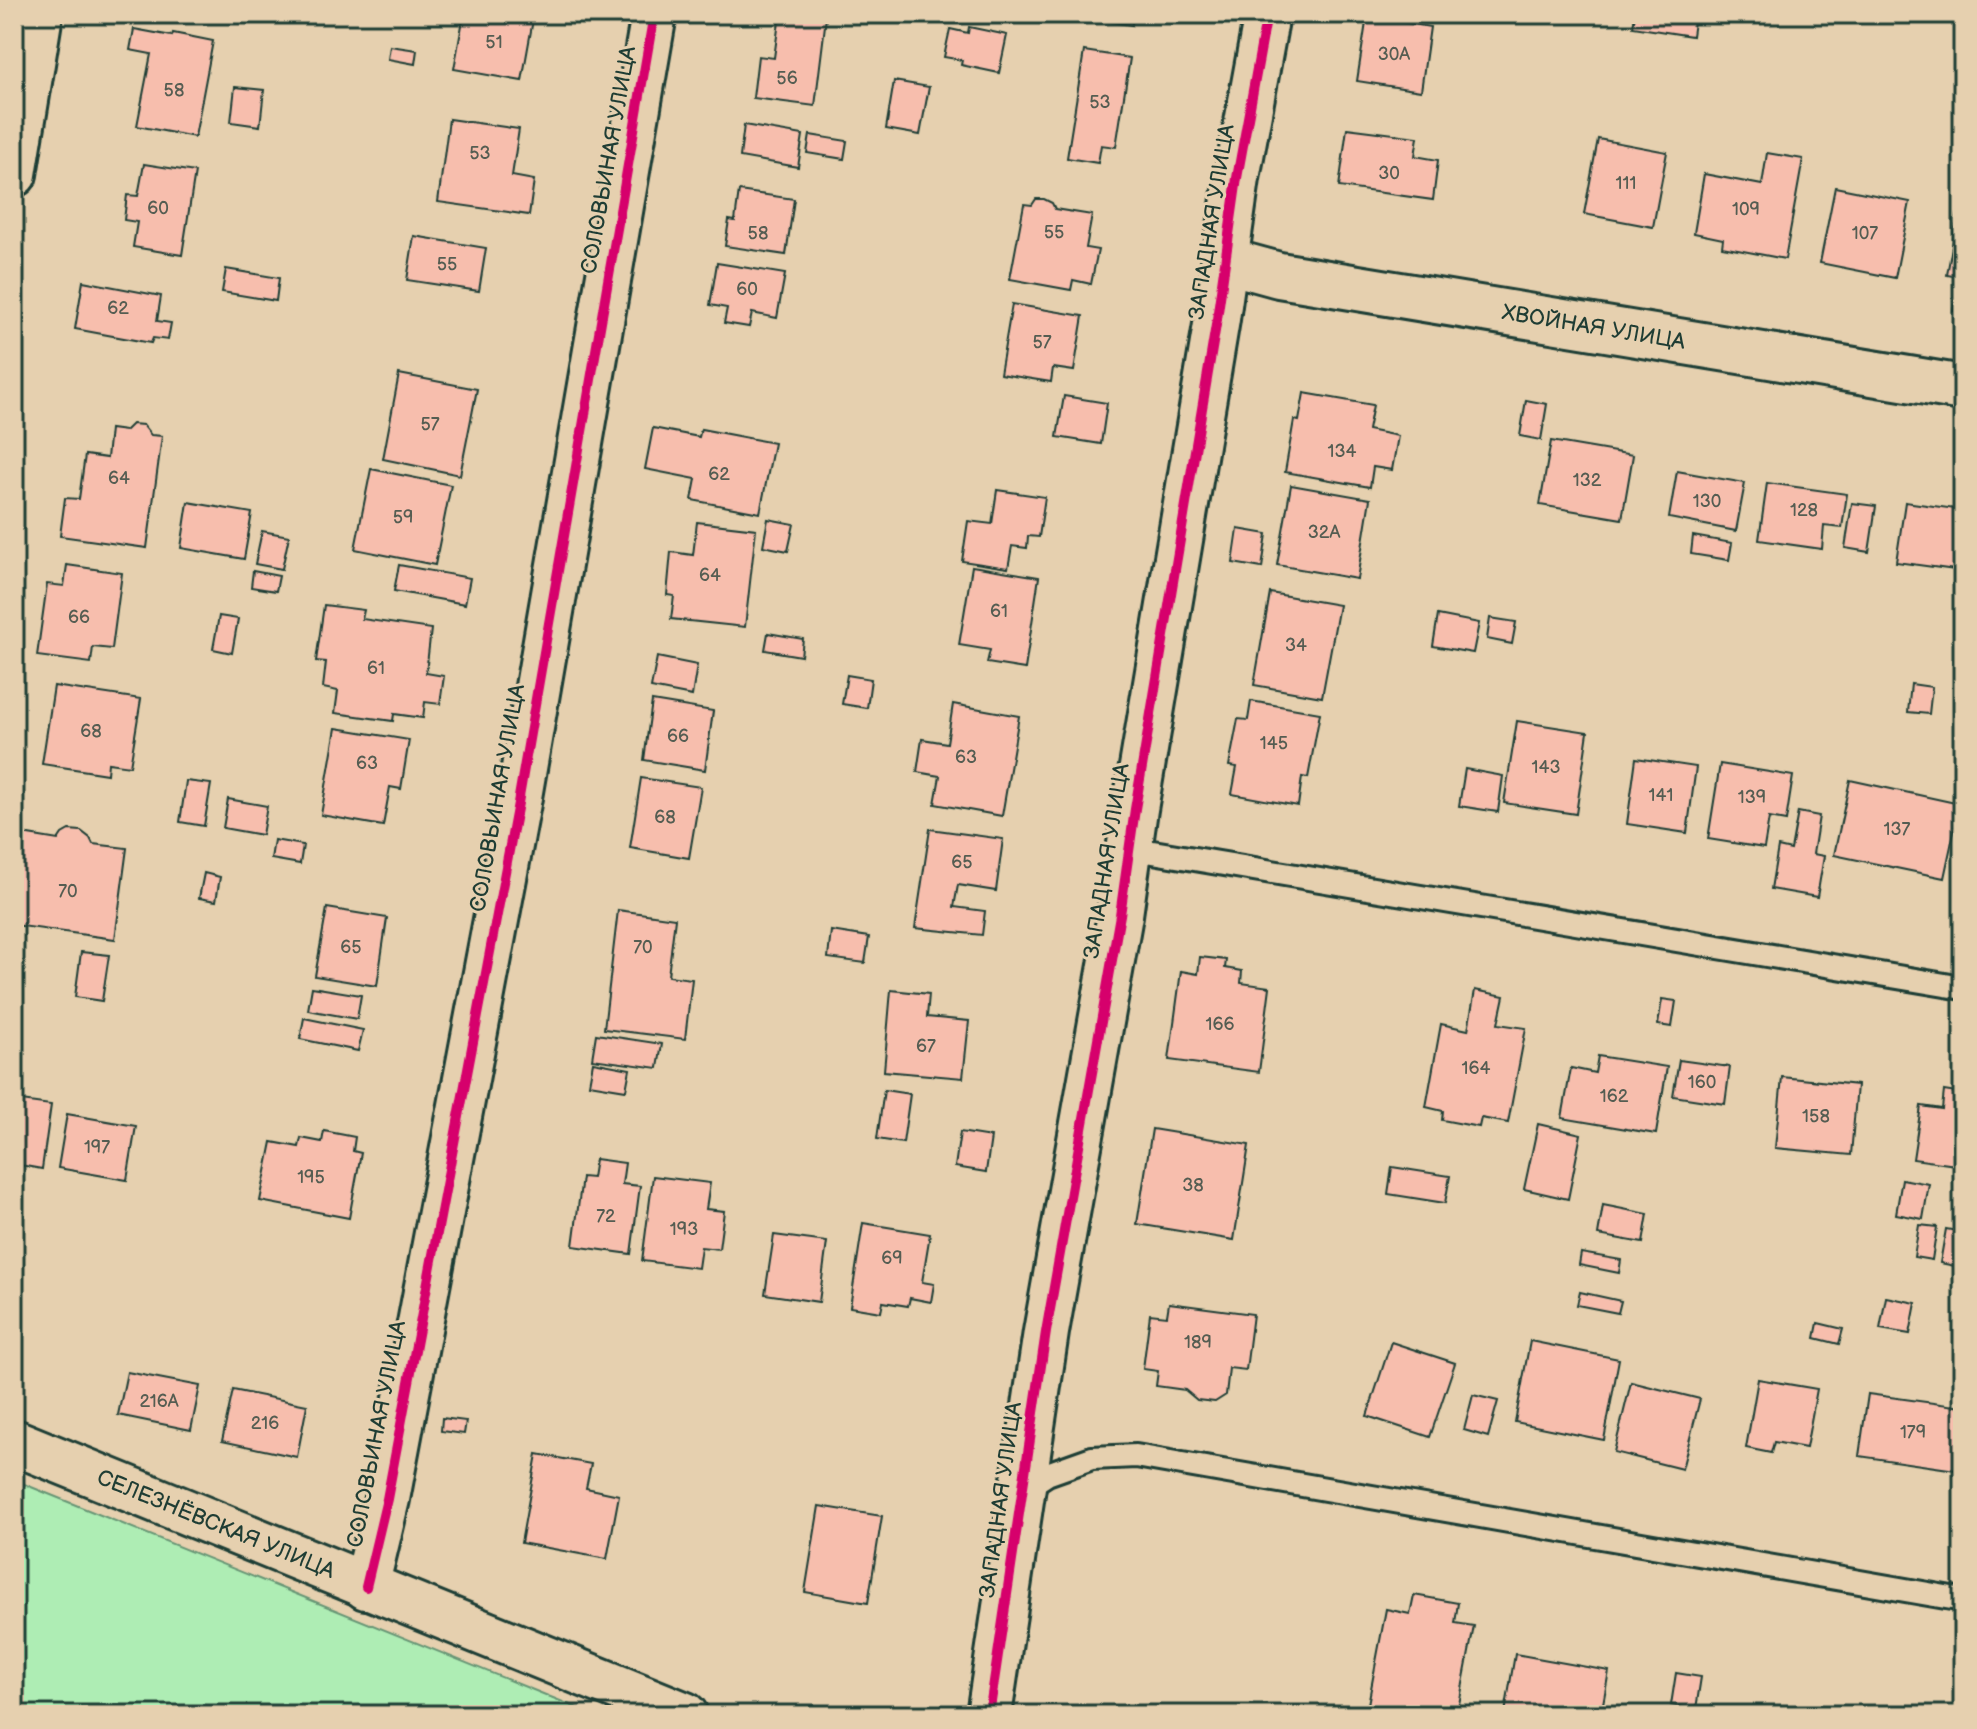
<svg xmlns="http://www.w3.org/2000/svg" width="1977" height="1729" font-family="'Balsamiq Sans',sans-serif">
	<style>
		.green { fill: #aeedb4; stroke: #669574; stroke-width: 2 }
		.building { fill: #f7bead; stroke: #1f3d34; stroke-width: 2 }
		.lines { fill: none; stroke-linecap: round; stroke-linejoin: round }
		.service-casing { stroke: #1f3d34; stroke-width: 28 }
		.minor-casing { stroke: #1f3d34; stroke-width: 50 }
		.tertiary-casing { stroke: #1f3d34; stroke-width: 50 }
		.service { stroke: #e6d0af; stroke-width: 22 }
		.minor { stroke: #e6d0af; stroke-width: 44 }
		.tertiary { stroke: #e6d0af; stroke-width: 44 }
		.cycleway-casing { stroke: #e6d0af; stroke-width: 15 }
		.cycleway { stroke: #d6006c; stroke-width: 10 }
		.labels { text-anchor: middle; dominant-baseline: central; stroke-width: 6; stroke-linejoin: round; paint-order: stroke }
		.number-label { font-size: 18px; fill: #555d52 }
		.street-label { font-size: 22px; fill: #1f3d34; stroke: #e6d0af }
	</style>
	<rect width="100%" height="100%" fill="#e6d0af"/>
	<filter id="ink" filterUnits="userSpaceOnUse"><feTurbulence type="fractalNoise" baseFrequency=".0125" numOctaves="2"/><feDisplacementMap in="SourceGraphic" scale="16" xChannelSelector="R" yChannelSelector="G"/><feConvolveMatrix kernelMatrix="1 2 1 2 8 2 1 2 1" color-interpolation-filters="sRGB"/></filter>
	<g filter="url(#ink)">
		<path class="green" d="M 14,1480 L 595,1715 L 14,1715 Z"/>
		<path class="building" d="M 464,14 L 534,14 L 522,81 L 454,69 Z
			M 780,14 L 803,14 L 826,17 L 815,106 L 753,98 L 758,56 L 774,58 Z
			M 1068,14 L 1133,14 L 1132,25 L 1068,16 Z
			M 1635,14 L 1695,14 L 1692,36 L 1633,27 Z
			M 1367,16 L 1430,27 L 1421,91 L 1357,81 Z
			M 969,27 L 1007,35 L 999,73 L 961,65 L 962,60 L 944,57 L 950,29 L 968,33 Z
			M 134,29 L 172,36 L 173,33 L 213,41 L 195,137 L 137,126 L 151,54 L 130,50 Z
			M 390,46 L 417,50 L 415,64 L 388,59 Z
			M 1084,51 L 1130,58 L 1116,147 L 1101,145 L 1098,163 L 1067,158 Z
			M 894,81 L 929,87 L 920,135 L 886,129 Z
			M 235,87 L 264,90 L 260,126 L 231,122 Z
			M 449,119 L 519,129 L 512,176 L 534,180 L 529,215 L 438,202 Z
			M 744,125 L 803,135 L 798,167 L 740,157 Z
			M 1347,128 L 1418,137 L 1415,156 L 1438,160 L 1433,200 L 1339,187 Z
			M 810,135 L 847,141 L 844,159 L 807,153 Z
			M 1598,139 L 1667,152 L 1653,227 L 1584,214 Z
			M 1767,153 L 1803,159 L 1785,259 L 1722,247 L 1723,239 L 1694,233 L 1704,174 L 1762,185 Z
			M 144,164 L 195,172 L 182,255 L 133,247 L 137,222 L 124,220 L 127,195 L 138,196 Z
			M 1835,187 L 1910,202 L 1895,278 L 1820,263 Z
			M 739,191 L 794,199 L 786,255 L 725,246 L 729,220 L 735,221 Z
			M 1036,199 L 1044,199 L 1052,203 L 1055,209 L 1092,215 L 1086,248 L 1098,250 L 1091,284 L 1073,280 L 1071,290 L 1010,279 L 1024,204 L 1032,205 Z
			M 1960,201 L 1963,202 L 1963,313 L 1953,311 L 1959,277 L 1947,275 Z
			M 414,236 L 486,248 L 479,291 L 407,280 Z
			M 717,263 L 785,274 L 777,318 L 752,313 L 749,327 L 724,323 L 727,308 L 710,305 Z
			M 226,269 L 279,278 L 276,301 L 222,292 Z
			M 83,281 L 161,296 L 157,321 L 171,323 L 168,340 L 153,338 L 151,343 L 75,329 Z
			M 1012,304 L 1083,316 L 1074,371 L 1053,368 L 1051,382 L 1000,374 Z
			M 399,374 L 477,389 L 460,475 L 383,459 Z
			M 1304,393 L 1373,405 L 1368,430 L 1398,436 L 1392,470 L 1373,467 L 1370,487 L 1285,472 L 1294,420 L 1299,421 Z
			M 1064,396 L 1107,403 L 1101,444 L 1057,437 Z
			M 1526,400 L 1547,404 L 1541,440 L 1520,436 Z
			M 132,424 L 143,425 L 151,435 L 162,436 L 147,548 L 60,536 L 65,498 L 79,499 L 85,455 L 107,458 L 110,429 L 125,431 Z
			M 653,428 L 699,437 L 701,429 L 774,443 L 760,513 L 692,500 L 696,479 L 645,469 Z
			M 1551,441 L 1633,455 L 1622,519 L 1540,505 Z
			M 371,469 L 451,485 L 435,565 L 355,549 Z
			M 1677,471 L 1745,483 L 1736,531 L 1669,518 Z
			M 1767,483 L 1847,494 L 1842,528 L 1824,526 L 1822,549 L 1759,540 Z
			M 1291,485 L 1370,499 L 1357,579 L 1277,565 Z
			M 997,490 L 1045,497 L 1039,537 L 1028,536 L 1027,548 L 1012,546 L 1008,568 L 962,561 L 968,521 L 992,524 Z
			M 188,502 L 252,513 L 244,559 L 181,548 Z
			M 1905,502 L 1963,510 L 1963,571 L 1896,562 Z
			M 1852,503 L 1876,506 L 1869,552 L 1845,548 Z
			M 768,519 L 794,524 L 788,551 L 763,546 Z
			M 697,522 L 756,529 L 745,627 L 671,619 L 674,596 L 667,595 L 671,552 L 693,555 Z
			M 1238,529 L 1267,534 L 1262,568 L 1233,563 Z
			M 262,531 L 289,536 L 282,569 L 255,564 Z
			M 1693,536 L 1732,543 L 1729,560 L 1691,554 Z
			M 67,565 L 122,573 L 112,649 L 93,647 L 91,663 L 37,656 L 47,584 L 64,586 Z
			M 399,565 L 470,578 L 465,604 L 394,591 Z
			M 972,566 L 1039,577 L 1025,669 L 987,663 L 990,650 L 959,645 Z
			M 253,571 L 279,576 L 276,591 L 251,587 Z
			M 1270,593 L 1339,605 L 1322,697 L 1254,685 Z
			M 324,605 L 364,610 L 362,619 L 431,629 L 426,673 L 444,676 L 440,704 L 425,702 L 423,718 L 394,714 L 393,721 L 335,713 L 338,691 L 323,688 L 326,662 L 316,661 Z
			M 1438,615 L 1479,623 L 1473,653 L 1433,646 Z
			M 219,616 L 238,619 L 232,653 L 213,649 Z
			M 1490,618 L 1516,622 L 1512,644 L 1487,639 Z
			M 768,633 L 803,639 L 801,656 L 765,650 Z
			M 657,657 L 697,665 L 692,696 L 651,688 Z
			M 847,675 L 871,679 L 867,708 L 842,704 Z
			M 1911,684 L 1932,687 L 1929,714 L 1908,712 Z
			M 54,686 L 141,699 L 130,766 L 108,763 L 107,774 L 42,764 Z
			M 652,701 L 713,711 L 705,770 L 644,760 Z
			M 1251,701 L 1320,713 L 1308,778 L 1302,777 L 1298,806 L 1232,794 L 1237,767 L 1229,766 L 1238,719 L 1248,720 Z
			M 953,704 L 1019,716 L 1002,816 L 935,804 L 940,776 L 917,772 L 922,739 L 947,743 Z
			M 1517,721 L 1588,732 L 1576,814 L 1504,803 Z
			M 336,728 L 409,740 L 401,789 L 390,787 L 383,826 L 321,815 Z
			M 1636,758 L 1696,767 L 1687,833 L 1627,824 Z
			M 1720,764 L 1793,776 L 1786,821 L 1769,818 L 1764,848 L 1708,839 Z
			M 1465,769 L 1503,776 L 1498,812 L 1459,806 Z
			M 641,778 L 701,787 L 689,858 L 630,848 Z
			M 1850,780 L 1960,804 L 1944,878 L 1834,855 Z
			M 186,781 L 211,784 L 204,826 L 180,822 Z
			M 228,799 L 267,806 L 262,835 L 223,828 Z
			M 1798,812 L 1819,816 L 1813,854 L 1824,856 L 1817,897 L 1771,889 L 1778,847 L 1791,850 Z
			M 930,829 L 1003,839 L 996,891 L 958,885 L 954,907 L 985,911 L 982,935 L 915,928 Z
			M 69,830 L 81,831 L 90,838 L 93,844 L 127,848 L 115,939 L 14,925 L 14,856 L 18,857 L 22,834 L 58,840 L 62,834 Z
			M 274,840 L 303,845 L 300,864 L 271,859 Z
			M 204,873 L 220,877 L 216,901 L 199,898 Z
			M 327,908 L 387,918 L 377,986 L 315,976 Z
			M 618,910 L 675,918 L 668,976 L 692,979 L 685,1039 L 604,1029 Z
			M 831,931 L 869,937 L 865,963 L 828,958 Z
			M 81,952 L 109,955 L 102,1001 L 75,997 Z
			M 1200,957 L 1226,960 L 1225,968 L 1242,971 L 1241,983 L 1270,987 L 1259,1072 L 1169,1060 L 1181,971 L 1198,974 Z
			M 312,987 L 361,995 L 357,1019 L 308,1010 Z
			M 891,990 L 929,994 L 927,1017 L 969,1021 L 963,1078 L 884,1071 Z
			M 1475,990 L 1504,996 L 1498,1024 L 1526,1028 L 1508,1123 L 1481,1118 L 1479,1127 L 1442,1120 L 1443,1111 L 1426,1107 L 1441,1024 L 1468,1030 Z
			M 1662,999 L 1676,1001 L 1672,1027 L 1658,1025 Z
			M 304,1018 L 363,1030 L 358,1051 L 300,1039 Z
			M 596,1034 L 662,1044 L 658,1068 L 592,1059 Z
			M 1598,1056 L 1667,1067 L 1656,1134 L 1562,1118 L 1571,1068 L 1595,1073 Z
			M 1679,1060 L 1730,1067 L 1725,1104 L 1673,1096 Z
			M 593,1062 L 630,1069 L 626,1090 L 589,1084 Z
			M 1782,1077 L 1857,1085 L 1851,1155 L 1775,1148 Z
			M 884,1090 L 910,1094 L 903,1143 L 877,1139 Z
			M 1944,1091 L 1963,1094 L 1963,1166 L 1913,1159 L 1921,1106 L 1942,1109 Z
			M 14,1100 L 51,1105 L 42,1169 L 14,1164 Z
			M 67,1114 L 136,1126 L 127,1180 L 58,1168 Z
			M 1538,1124 L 1581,1134 L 1568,1199 L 1524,1189 Z
			M 1152,1129 L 1249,1145 L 1234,1240 L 1137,1224 Z
			M 324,1131 L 355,1137 L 353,1151 L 361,1153 L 349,1218 L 260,1201 L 272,1142 L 299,1147 L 301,1138 L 322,1142 Z
			M 960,1132 L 991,1137 L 986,1172 L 955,1167 Z
			M 595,1159 L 625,1163 L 622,1184 L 640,1186 L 631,1254 L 573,1246 L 582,1177 L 592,1178 Z
			M 1392,1167 L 1450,1176 L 1445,1203 L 1388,1194 Z
			M 653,1176 L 710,1183 L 706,1209 L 724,1211 L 719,1249 L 701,1247 L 698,1268 L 642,1261 Z
			M 1902,1179 L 1929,1184 L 1923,1219 L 1896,1214 Z
			M 1603,1205 L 1648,1214 L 1643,1243 L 1598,1235 Z
			M 863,1223 L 930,1234 L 922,1282 L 934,1284 L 931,1302 L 910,1298 L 908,1306 L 883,1302 L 881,1312 L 850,1307 Z
			M 1919,1225 L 1937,1227 L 1932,1260 L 1914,1257 Z
			M 1946,1229 L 1963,1232 L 1960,1267 L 1940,1263 Z
			M 774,1235 L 827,1242 L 819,1302 L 765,1294 Z
			M 1581,1253 L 1621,1260 L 1619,1273 L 1579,1265 Z
			M 1580,1292 L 1621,1301 L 1618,1313 L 1577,1305 Z
			M 1886,1297 L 1916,1303 L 1910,1334 L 1880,1329 Z
			M 1169,1303 L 1253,1314 L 1246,1370 L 1229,1368 L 1226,1395 L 1215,1402 L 1197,1400 L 1185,1390 L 1156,1386 L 1158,1371 L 1143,1369 L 1150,1314 L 1167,1316 Z
			M 1818,1323 L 1843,1329 L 1839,1344 L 1815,1338 Z
			M 1530,1341 L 1619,1359 L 1604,1440 L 1515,1422 Z
			M 1391,1342 L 1455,1363 L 1430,1437 L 1367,1416 Z
			M 127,1372 L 200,1386 L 191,1430 L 118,1415 Z
			M 1758,1379 L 1817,1389 L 1806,1448 L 1774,1442 L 1771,1453 L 1746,1448 Z
			M 1631,1382 L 1700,1399 L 1682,1469 L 1614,1452 Z
			M 233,1390 L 307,1405 L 297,1457 L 222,1441 Z
			M 1868,1394 L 1963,1407 L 1963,1471 L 1859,1456 Z
			M 1473,1395 L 1498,1401 L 1488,1437 L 1464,1430 Z
			M 442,1418 L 466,1421 L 464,1434 L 441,1431 Z
			M 537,1454 L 591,1464 L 586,1488 L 619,1495 L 607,1559 L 521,1543 Z
			M 819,1506 L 882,1516 L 868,1603 L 805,1592 Z
			M 1414,1595 L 1458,1603 L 1455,1623 L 1474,1626 L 1457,1715 L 1366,1715 L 1386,1609 L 1410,1614 Z
			M 1515,1654 L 1609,1671 L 1601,1715 L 1518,1715 L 1505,1713 Z
			M 1676,1673 L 1701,1677 L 1696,1709 L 1671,1705 Z"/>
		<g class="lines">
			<defs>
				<path id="service" d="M 1129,848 L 1963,988
					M 1024,1489 L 1047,1474 L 1092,1458 L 1136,1456 L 1963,1600"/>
				<g id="minor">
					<path d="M 14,174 L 40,14"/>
					<path id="s1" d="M 1224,260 L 1279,275 L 1963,388"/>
					<path d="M 366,1587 L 387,1499 L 518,803 L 654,14"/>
					<path d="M 989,1715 L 1046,1332 L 1120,915 L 1135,809 L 1217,319 L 1237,178 L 1267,14"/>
				</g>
				<g id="tertiary">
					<path id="s2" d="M 14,1442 L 685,1715"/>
				</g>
			</defs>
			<use href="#service" class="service-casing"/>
			<use href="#minor" class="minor-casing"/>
			<use href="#tertiary" class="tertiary-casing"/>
			<use href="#service" class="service"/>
			<use href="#minor" class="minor"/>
			<use href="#tertiary" class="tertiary"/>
			<defs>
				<path id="cycleway" d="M 366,1587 L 387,1499 L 518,803 L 654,14
					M 989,1715 L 1046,1332 L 1120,915 L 1135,809 L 1217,319 L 1237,178 L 1267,14"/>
			</defs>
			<use href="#cycleway" class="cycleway-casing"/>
			<use href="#cycleway" class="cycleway"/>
		</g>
	</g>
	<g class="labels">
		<g class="number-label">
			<text x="494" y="42">51</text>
			<text x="1394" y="54">30А</text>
			<text x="787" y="78">56</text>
			<text x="174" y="90">58</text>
			<text x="1100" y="102">53</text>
			<text x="480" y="153">53</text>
			<text x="1389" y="173">30</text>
			<text x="1626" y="183">111</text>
			<text x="158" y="208">60</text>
			<text x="1746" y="209">109</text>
			<text x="1054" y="232">55</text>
			<text x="758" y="233">58</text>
			<text x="1865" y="233">107</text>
			<text x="447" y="264">55</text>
			<text x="747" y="289">60</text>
			<text x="118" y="308">62</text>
			<text x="1042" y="342">57</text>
			<text x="430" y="424">57</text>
			<text x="1342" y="451">134</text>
			<text x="719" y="474">62</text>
			<text x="119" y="478">64</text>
			<text x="1587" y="480">132</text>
			<text x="1707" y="501">130</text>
			<text x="1804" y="510">128</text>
			<text x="403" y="517">59</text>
			<text x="1324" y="532">32А</text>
			<text x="710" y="575">64</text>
			<text x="999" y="611">61</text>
			<text x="79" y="617">66</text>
			<text x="1296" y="645">34</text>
			<text x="376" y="668">61</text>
			<text x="91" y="731">68</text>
			<text x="678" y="736">66</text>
			<text x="1274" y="743">145</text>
			<text x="966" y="757">63</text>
			<text x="367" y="763">63</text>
			<text x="1546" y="767">143</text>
			<text x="1661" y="795">141</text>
			<text x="1752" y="797">139</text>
			<text x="665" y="817">68</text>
			<text x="1897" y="829">137</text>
			<text x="962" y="862">65</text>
			<text x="68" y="891">70</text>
			<text x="351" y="947">65</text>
			<text x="643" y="947">70</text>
			<text x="1220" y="1024">166</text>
			<text x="926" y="1046">67</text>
			<text x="1476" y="1068">164</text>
			<text x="1702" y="1082">160</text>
			<text x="1614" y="1096">162</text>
			<text x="1816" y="1116">158</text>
			<text x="97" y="1147">197</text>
			<text x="311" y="1177">195</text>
			<text x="1193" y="1185">38</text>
			<text x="606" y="1216">72</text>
			<text x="684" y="1229">193</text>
			<text x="892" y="1258">69</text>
			<text x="1198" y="1342">189</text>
			<text x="159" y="1401">216А</text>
			<text x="265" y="1423">216</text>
			<text x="1913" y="1432">179</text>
		</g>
		<g class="street-label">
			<text transform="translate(609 160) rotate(-80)">СОЛОВЬИНАЯ УЛИЦА</text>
			<text transform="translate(1212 222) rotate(-81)">ЗАПАДНАЯ УЛИЦА</text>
			<text stroke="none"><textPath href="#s1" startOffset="376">ХВОЙНАЯ УЛИЦА</textPath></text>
			<text transform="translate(498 798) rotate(-80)">СОЛОВЬИНАЯ УЛИЦА</text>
			<text transform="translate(1107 861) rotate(-81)">ЗАПАДНАЯ УЛИЦА</text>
			<text transform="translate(377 1434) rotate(-79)">СОЛОВЬИНАЯ УЛИЦА</text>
			<text transform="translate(1001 1500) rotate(-82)">ЗАПАДНАЯ УЛИЦА</text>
			<text stroke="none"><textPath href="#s2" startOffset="218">СЕЛЕЗНЁВСКАЯ УЛИЦА</textPath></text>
		</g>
	</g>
	<rect width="1977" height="1729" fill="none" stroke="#e6d0af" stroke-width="48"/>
	<rect x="24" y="24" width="1929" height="1681" fill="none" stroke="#1f3d34" stroke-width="3" filter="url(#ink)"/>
</svg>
